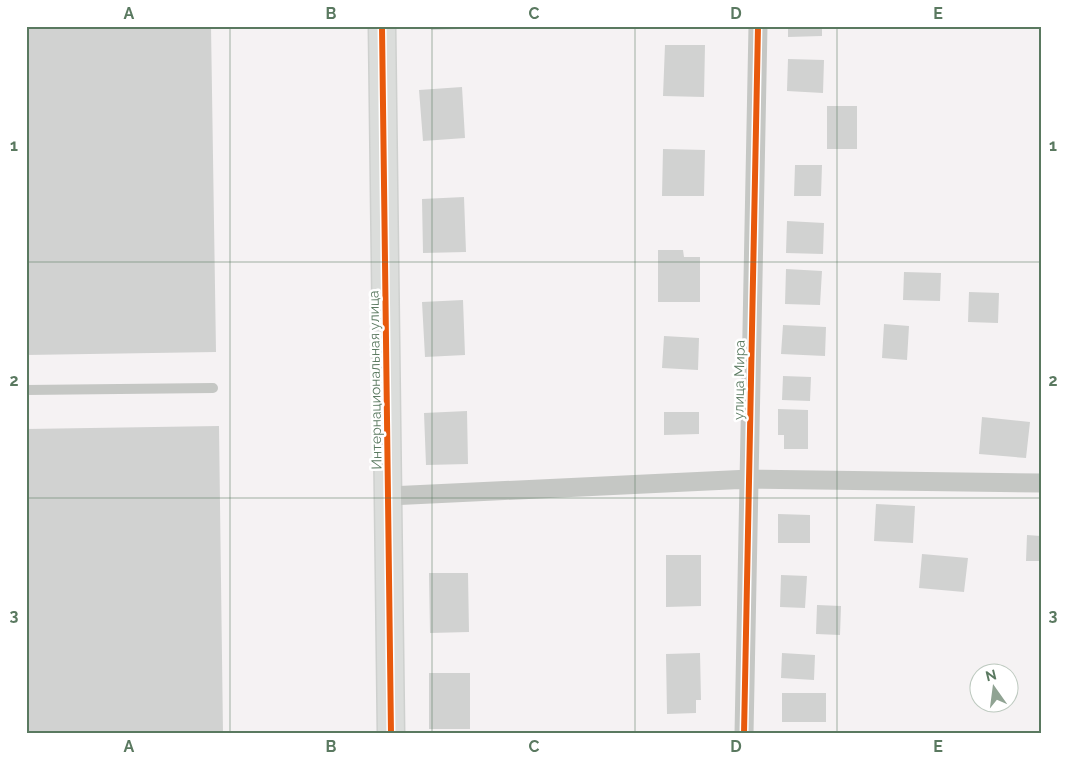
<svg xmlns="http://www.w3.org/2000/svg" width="1067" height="760" font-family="Raleway,sans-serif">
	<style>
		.building { fill: #d1d2d1 }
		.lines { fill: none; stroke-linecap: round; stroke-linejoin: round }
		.secondary-casing { stroke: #ced0ce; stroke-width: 29 }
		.lane { stroke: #c5c7c4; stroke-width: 10 }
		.street { stroke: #c5c7c4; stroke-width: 19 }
		.secondary { stroke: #dbdddb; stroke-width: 26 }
		.cycleway-casing { stroke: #fff; stroke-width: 9 }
		.cycleway { stroke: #e8590c; stroke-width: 6 }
		.grid { fill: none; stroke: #5a7960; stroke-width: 1; stroke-opacity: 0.55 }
		.labels { text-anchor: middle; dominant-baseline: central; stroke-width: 5; stroke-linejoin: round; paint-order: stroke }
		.street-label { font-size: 14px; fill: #5a7960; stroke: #fff }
		.neatline { fill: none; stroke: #5a7960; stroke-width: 2 }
		.grid-label { font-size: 16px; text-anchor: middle; font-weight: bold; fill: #5a7960 }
	</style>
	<rect width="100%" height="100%" fill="#f5f2f3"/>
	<path class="building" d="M 26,26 L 211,26 L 216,352 L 26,355 Z
		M 431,26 L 461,26 L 461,29 L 431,30 Z
		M 788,26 L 822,26 L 822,36 L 788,37 Z
		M 665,45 L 705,45 L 704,97 L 663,96 Z
		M 788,59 L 824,60 L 823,93 L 787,91 Z
		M 462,87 L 465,138 L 423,141 L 419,90 Z
		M 827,106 L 857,106 L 857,149 L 827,149 Z
		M 663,149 L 705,150 L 704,196 L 662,196 Z
		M 795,165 L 822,165 L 821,196 L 794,196 Z
		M 464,197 L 466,252 L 423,253 L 422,199 Z
		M 787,221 L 824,223 L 823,254 L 786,253 Z
		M 658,250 L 683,250 L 684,257 L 700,257 L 700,302 L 658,302 Z
		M 786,269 L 822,271 L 820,305 L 785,304 Z
		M 904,272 L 941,273 L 940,301 L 903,300 Z
		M 969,292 L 999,293 L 998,323 L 968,322 Z
		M 463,300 L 465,355 L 425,357 L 422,302 Z
		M 884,324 L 909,326 L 907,360 L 882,358 Z
		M 783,325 L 826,327 L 825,356 L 781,354 Z
		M 664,336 L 699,338 L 698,370 L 662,368 Z
		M 783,376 L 811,377 L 810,401 L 782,400 Z
		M 778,409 L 808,410 L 808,449 L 784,449 L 784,435 L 778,435 Z
		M 467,411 L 468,464 L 426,465 L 424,413 Z
		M 664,412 L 699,412 L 699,434 L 664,435 Z
		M 982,417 L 1030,422 L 1026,458 L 979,454 Z
		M 219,426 L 223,734 L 26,734 L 26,429 Z
		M 876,504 L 915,506 L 913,543 L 874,541 Z
		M 778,514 L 810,515 L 810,543 L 778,543 Z
		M 1027,535 L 1041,536 L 1041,561 L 1026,561 Z
		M 922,554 L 968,558 L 964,592 L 919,588 Z
		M 666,555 L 701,555 L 701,606 L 666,607 Z
		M 429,573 L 468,573 L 469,632 L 430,633 Z
		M 781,575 L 807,576 L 805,608 L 780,607 Z
		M 817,605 L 841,606 L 840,635 L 816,634 Z
		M 700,653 L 701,700 L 696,700 L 696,713 L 667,714 L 666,654 Z
		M 782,653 L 815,655 L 814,680 L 781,678 Z
		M 429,673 L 470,673 L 470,729 L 429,729 Z
		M 782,693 L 826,693 L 826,722 L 782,722 Z"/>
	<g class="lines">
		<defs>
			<path id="secondary" d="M 382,26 L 391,734"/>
		</defs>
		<use href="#secondary" class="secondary-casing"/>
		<path class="lane" d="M 26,390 L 213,388"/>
		<path class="street" d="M 389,496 L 750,479 L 1041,483
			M 744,734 L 758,26"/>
		<use href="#secondary" class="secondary"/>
		<defs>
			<path id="cycleway" d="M 382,26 L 391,734
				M 744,734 L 758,26"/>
		</defs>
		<use href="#cycleway" class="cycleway-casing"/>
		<use href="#cycleway" class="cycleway"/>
	</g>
	<path class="grid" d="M 230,26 L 230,734M 432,26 L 432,734M 635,26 L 635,734M 837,26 L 837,734M 26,262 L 1041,262M 26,498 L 1041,498"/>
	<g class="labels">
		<g class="street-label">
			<text transform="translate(375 380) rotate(-91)">Интернациональная улица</text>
			<text transform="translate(739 380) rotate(-89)">улица Мира</text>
		</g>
	</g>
	<rect width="1067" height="760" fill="none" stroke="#ffffff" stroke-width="55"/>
	<g transform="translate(994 688) rotate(346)"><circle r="24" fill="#ffffff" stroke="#bdc9bf"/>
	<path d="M0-4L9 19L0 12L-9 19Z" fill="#90a393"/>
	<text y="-8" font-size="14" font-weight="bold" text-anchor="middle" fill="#5a7960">N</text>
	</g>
	<rect x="28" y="28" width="1012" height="704" class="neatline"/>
	<g class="grid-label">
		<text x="129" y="19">A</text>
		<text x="331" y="19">B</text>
		<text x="534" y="19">C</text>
		<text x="736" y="19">D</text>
		<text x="938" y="19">E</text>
		<text x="14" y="151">1</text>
		<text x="1053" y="151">1</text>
		<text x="14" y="386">2</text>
		<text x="1053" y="386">2</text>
		<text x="14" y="621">3</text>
		<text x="1053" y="621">3</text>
		<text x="129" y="752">A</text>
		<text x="331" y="752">B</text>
		<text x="534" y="752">C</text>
		<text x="736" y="752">D</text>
		<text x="938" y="752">E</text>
	</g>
</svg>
